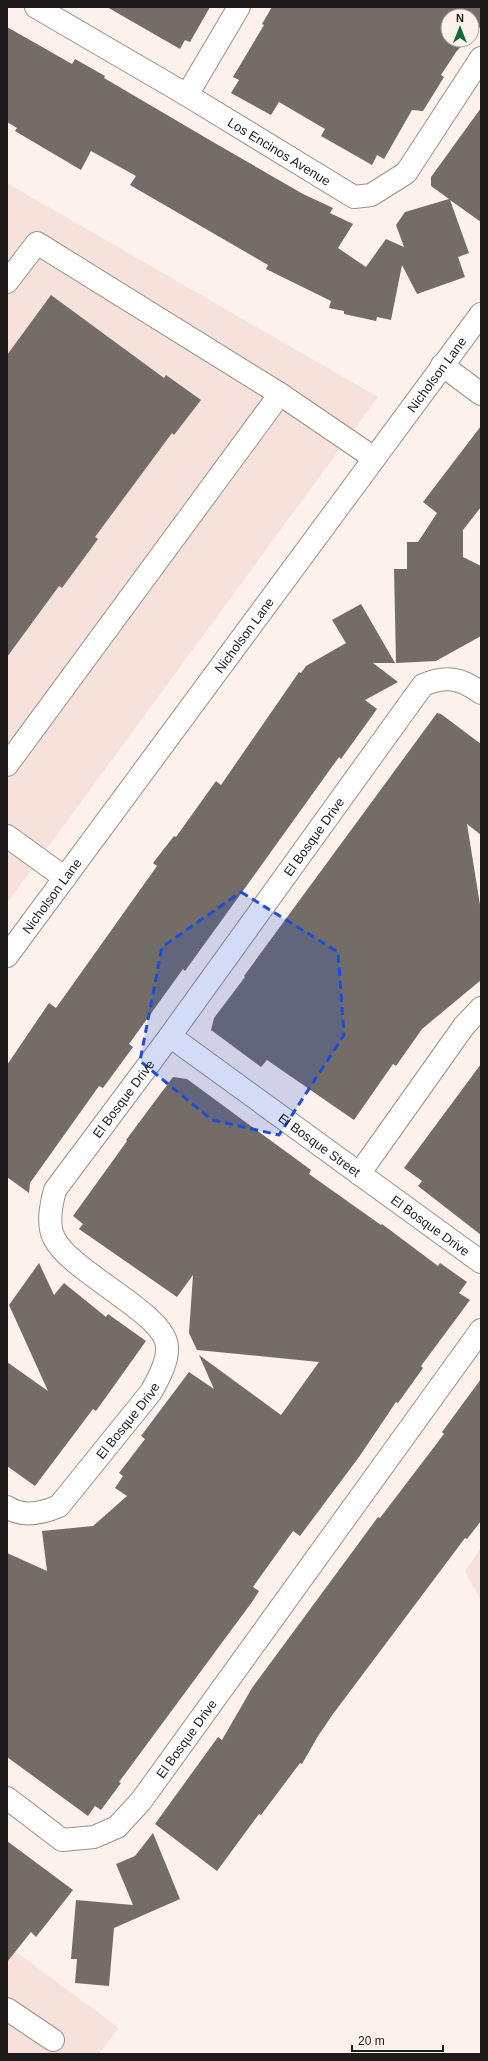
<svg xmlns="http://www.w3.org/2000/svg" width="488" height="2061" font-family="Arial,sans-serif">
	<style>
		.built { fill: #f6e2da }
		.building { fill: #746c66 }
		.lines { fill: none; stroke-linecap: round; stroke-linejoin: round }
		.minor-casing { stroke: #9b908c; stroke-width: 24 }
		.minor { stroke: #fff; stroke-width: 22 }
		.marked { fill: #1d4ed8; fill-opacity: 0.2; stroke: #1d4ed8; stroke-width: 3; stroke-dasharray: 8 5; stroke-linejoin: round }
		.labels { text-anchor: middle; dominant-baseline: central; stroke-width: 3; stroke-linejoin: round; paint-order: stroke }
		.street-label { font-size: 13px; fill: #1e1a19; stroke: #fdf1ec }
	</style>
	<rect width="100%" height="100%" fill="#fdf1ec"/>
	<path class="built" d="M 7,183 L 378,397 L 7,903 Z
		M 481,1548 L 481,1601 L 465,1571 Z
		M 7,1945 L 119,2028 L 99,2054 L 7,2054 Z"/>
	<path class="building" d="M 107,7 L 210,7 L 190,42 L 185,40 L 180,49 Z
		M 272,7 L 481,7 L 481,26 L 472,35 L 472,16 L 448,16 L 448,40 L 467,40 L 456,52 L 441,75 L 444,77 L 423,111 L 412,110 L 384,159 L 377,155 L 372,165 L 321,136 L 325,129 L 279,102 L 271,115 L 231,93 L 239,80 L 233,77 L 264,25 L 262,24 Z
		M 7,27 L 72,64 L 75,59 L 105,76 L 104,78 L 213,142 L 303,194 L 333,208 L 330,213 L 353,224 L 338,248 L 366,267 L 386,239 L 404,247 L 396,225 L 405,212 L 449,199 L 431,186 L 431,177 L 481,108 L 481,222 L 450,200 L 469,253 L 458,257 L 465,277 L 417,294 L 402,265 L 391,320 L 377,317 L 376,321 L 344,314 L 344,311 L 329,308 L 331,301 L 266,269 L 268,265 L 130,185 L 136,176 L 91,151 L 81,170 L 15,131 L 17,128 L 7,122 Z
		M 51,295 L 164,378 L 166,375 L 201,400 L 174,435 L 172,433 L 95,537 L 98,539 L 62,588 L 59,586 L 7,657 L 7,355 Z
		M 481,426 L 481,507 L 463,530 L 463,557 L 481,566 L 481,636 L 436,661 L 396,663 L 394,569 L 407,569 L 407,542 L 418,542 L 437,513 L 423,502 Z
		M 361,604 L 395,663 L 373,663 L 398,682 L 365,700 L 377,709 L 341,759 L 339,757 L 245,888 L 185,971 L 183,969 L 129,1044 L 133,1047 L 103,1088 L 99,1086 L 30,1183 L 29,1193 L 7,1177 L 7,1065 L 49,1003 L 56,1008 L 157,866 L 153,863 L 174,836 L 176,837 L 216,781 L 221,785 L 299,672 L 301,673 L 306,666 L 346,643 L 332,620 Z
		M 437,713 L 441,714 L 481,744 L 481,835 L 467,824 L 481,911 L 481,980 L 422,1029 L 396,1066 L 393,1064 L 354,1120 L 267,1060 L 261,1067 L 211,1030 L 214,1018 L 245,977 L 244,976 Z
		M 481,1064 L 481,1235 L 418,1186 L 422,1181 L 404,1168 Z
		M 173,1077 L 187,1079 L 311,1170 L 309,1174 L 381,1225 L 382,1224 L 438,1266 L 440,1263 L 467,1282 L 459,1293 L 470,1300 L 421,1366 L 423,1368 L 398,1403 L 396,1402 L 359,1457 L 300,1536 L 293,1531 L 253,1587 L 259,1591 L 252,1602 L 119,1782 L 121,1783 L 101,1810 L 95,1806 L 88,1816 L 7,1757 L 7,1553 L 47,1571 L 42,1531 L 93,1526 L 127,1496 L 115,1488 L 123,1476 L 119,1473 L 145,1439 L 141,1436 L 189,1372 L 214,1389 L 199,1355 L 281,1415 L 319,1362 L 197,1350 L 189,1333 L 193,1275 L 177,1297 L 79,1229 L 83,1224 L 73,1216 L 127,1141 L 126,1140 Z
		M 39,1263 L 54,1295 L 64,1283 L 106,1317 L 108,1314 L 146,1341 L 96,1411 L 93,1409 L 35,1486 L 7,1466 L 7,1362 L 48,1391 L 9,1305 Z
		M 481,1379 L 481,1521 L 467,1539 L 465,1538 L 333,1714 L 318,1736 L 302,1764 L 300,1763 L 261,1815 L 259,1814 L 217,1871 L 155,1824 L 218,1737 L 222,1740 L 252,1688 L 378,1517 L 380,1518 L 444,1434 L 442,1432 Z
		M 153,1833 L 180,1899 L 114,1928 L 109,1986 L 75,1983 L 77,1959 L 71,1959 L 76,1900 L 133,1905 L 116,1864 L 135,1856 Z
		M 7,1841 L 73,1890 L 36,1937 L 31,1932 L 7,1962 Z"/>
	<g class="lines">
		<defs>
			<g id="minor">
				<path id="s1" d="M 36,7 L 187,95 L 354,197 L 371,195 L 406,173 L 481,58"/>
				<path d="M 187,95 L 239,7"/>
				<path d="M 7,282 L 37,243 L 280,394 L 374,458"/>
				<path d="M 442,365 L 481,394"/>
				<path d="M 7,765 L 280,394"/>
				<path d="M 7,836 L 65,878"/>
				<path id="s2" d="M 7,956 L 481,314"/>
				<path id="s3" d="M 170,1036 L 481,1262"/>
				<path d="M 359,1174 L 464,1026 L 481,1008"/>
				<path id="s4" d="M 7,1507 C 23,1518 43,1513 59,1506 L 151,1392 C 158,1379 168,1362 167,1347 C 166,1313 71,1273 54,1238 C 47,1224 51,1205 55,1190 L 170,1036 L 423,685 C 446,675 461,678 481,693"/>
				<path id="s5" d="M 7,1798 L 62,1840 L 94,1837 L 117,1827 L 141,1801 L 481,1330"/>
				<path d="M 7,2009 L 53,2040"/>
			</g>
		</defs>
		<use href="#minor" class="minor-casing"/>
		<use href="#minor" class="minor"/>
	</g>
	<path class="marked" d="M 241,892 L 338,952 L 344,1035 L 279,1135 L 212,1120 L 140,1061 L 162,947 Z"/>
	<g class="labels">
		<g class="street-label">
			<text stroke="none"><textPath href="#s1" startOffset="283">Los Encinos Avenue</textPath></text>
			<text stroke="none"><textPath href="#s2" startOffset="723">Nicholson Lane</textPath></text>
			<text stroke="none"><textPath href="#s2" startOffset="399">Nicholson Lane</textPath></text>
			<text stroke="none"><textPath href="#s4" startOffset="896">El Bosque Drive</textPath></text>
			<text stroke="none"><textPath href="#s2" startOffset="75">Nicholson Lane</textPath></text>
			<text stroke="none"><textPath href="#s4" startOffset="572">El Bosque Drive</textPath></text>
			<text stroke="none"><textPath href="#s3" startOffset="185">El Bosque Street</textPath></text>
			<text stroke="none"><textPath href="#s3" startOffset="322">El Bosque Drive</textPath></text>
			<text stroke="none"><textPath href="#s4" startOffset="164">El Bosque Drive</textPath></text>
			<text stroke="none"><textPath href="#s5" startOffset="239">El Bosque Drive</textPath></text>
		</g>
	</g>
	<rect width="488" height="2061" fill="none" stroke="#1e1a19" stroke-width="16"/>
	<g transform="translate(460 28)"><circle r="19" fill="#fdf1ec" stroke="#a49b98"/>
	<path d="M0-3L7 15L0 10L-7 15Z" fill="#136738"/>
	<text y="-6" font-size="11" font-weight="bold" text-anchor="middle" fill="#1e1a19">N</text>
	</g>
	<path d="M352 2045v6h91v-6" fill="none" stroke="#1e1a19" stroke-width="2"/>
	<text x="358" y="2045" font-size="12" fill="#1e1a19" stroke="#fdf1ec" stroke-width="3" paint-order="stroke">20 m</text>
</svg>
